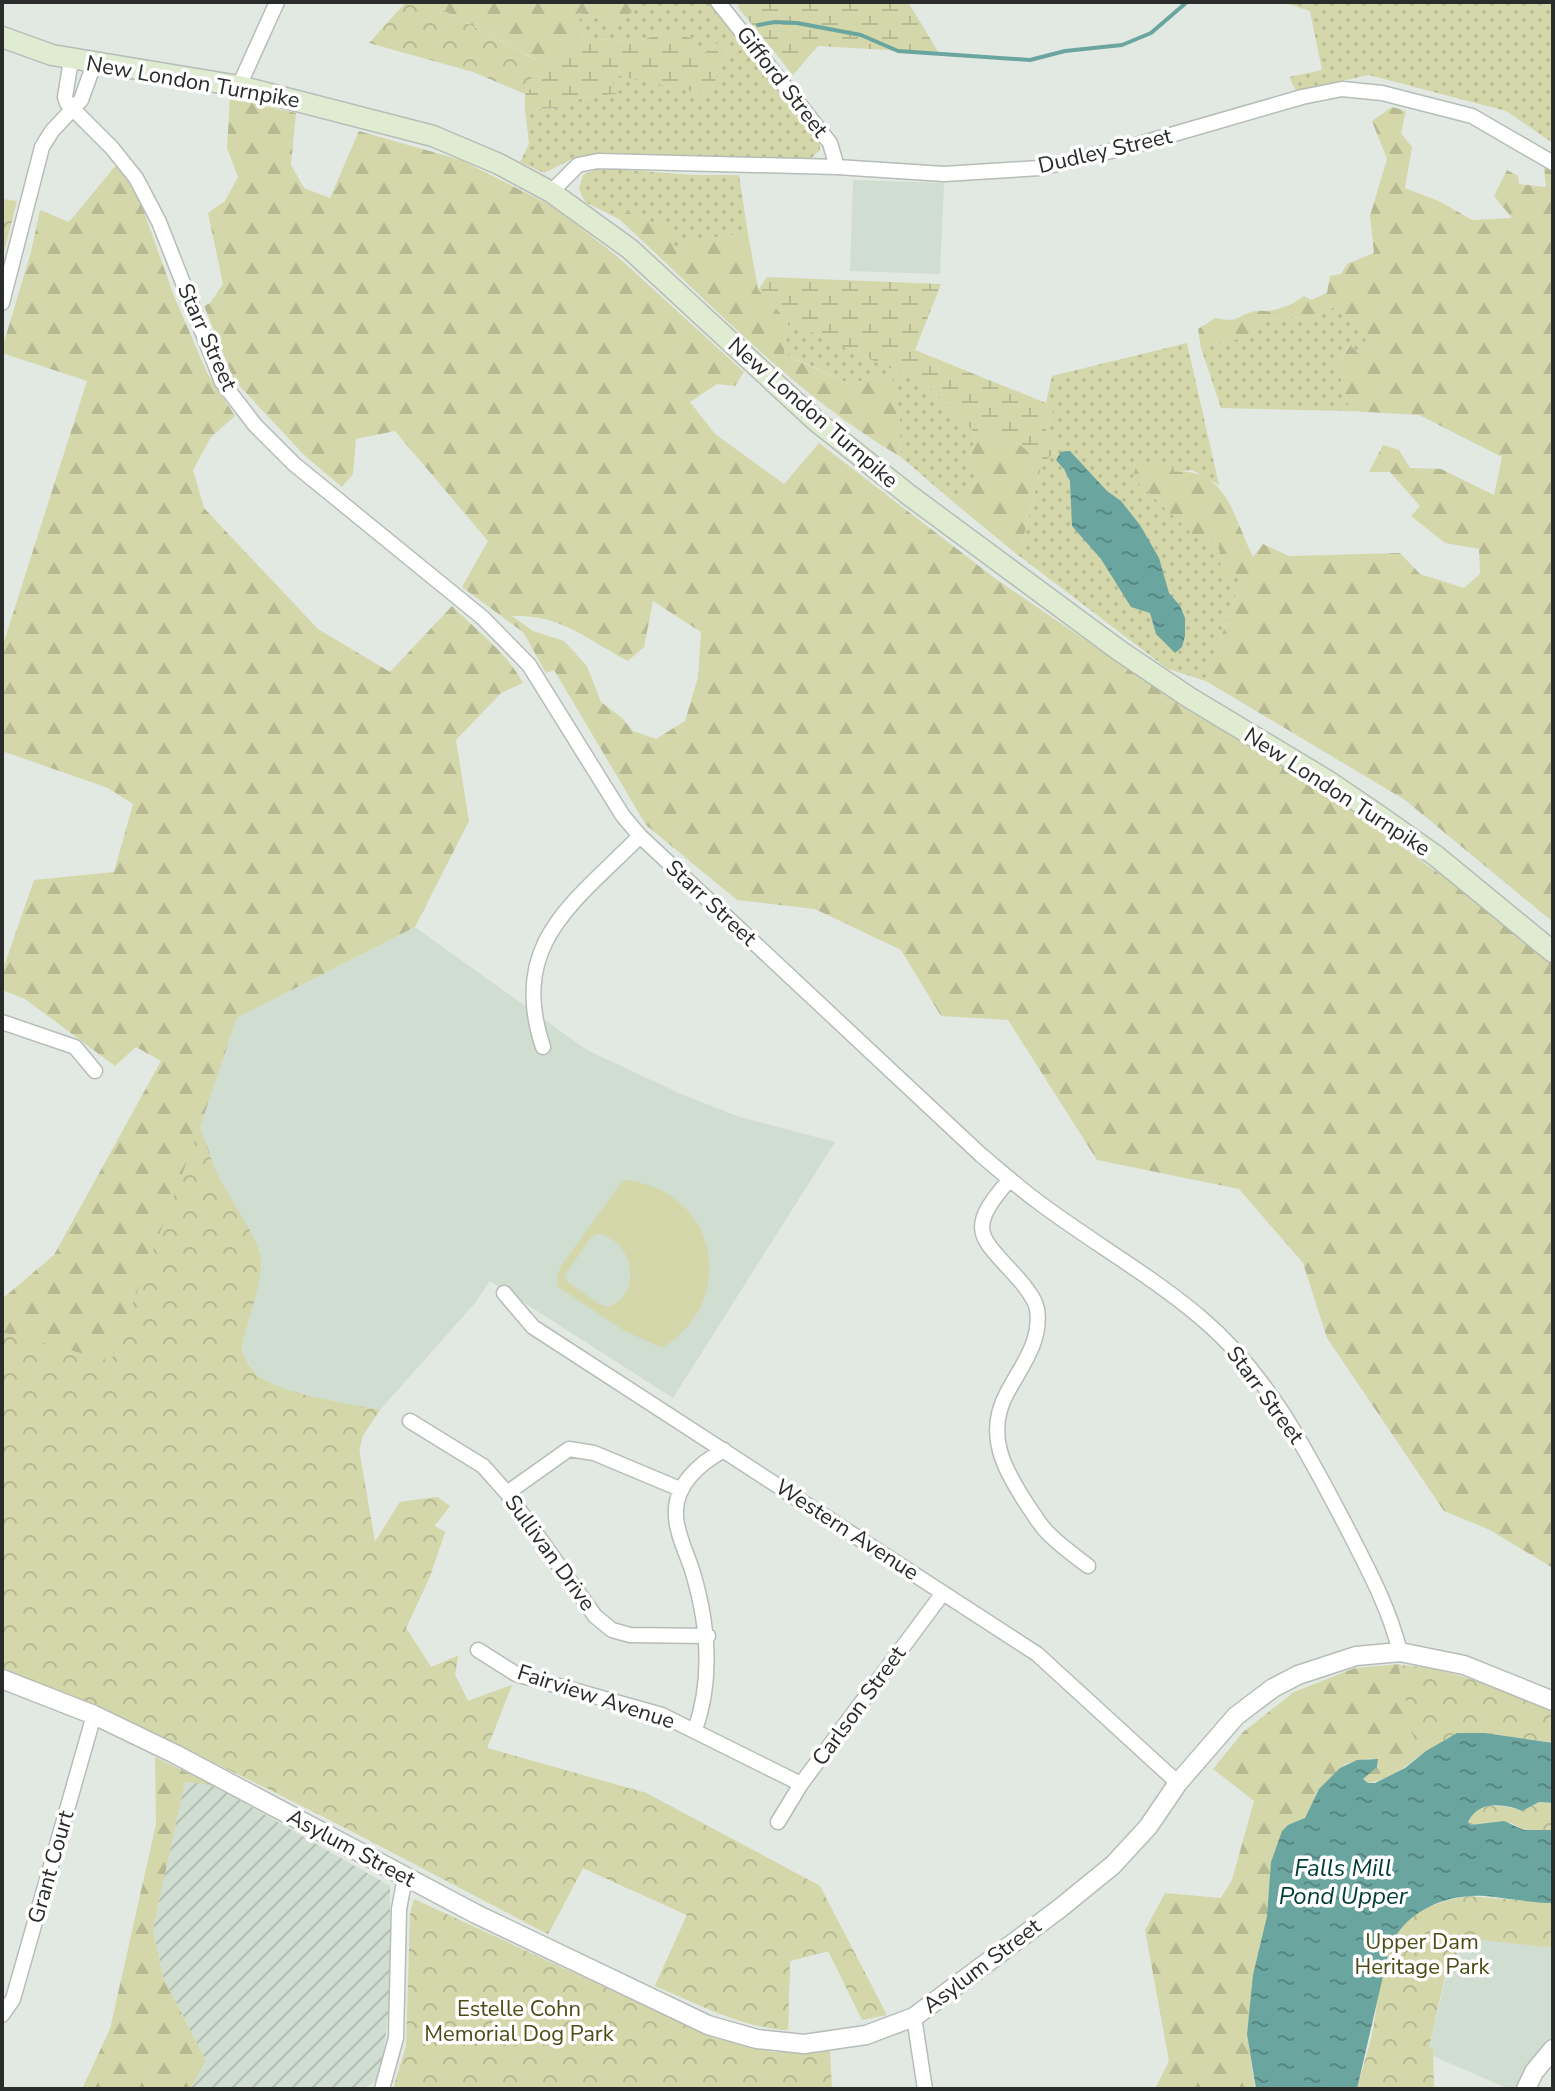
<svg xmlns="http://www.w3.org/2000/svg" width="1555" height="2091" font-family="'Nunito Sans',sans-serif">
	<style>
		.built { fill: #d0ddd1 }
		.industrial { fill: url(#industrial-furrows) }
		.grass { fill: url(#grass-dots) }
		.forest { fill: url(#forest-firs); fill-rule: evenodd }
		.wetland { fill: url(#wetland-marsh) }
		.park { fill: url(#park-crowns) }
		.pitch { fill: #d4d7aa; fill-rule: evenodd }
		.water { fill: url(#water-ripples) }
		.lines { fill: none; stroke-linecap: round; stroke-linejoin: round }
		.stream { stroke: #6aa69f; stroke-width: 4 }
		.minor-casing { stroke: #b6bdb7; stroke-width: 17 }
		.tertiary-casing { stroke: #b6bdb7; stroke-width: 21 }
		.secondary-casing { stroke: #b6bdb7; stroke-width: 23 }
		.minor { stroke: #fff; stroke-width: 14 }
		.tertiary { stroke: #fff; stroke-width: 18 }
		.secondary { stroke: #e0ecd2; stroke-width: 20 }
		.labels { text-anchor: middle; dominant-baseline: central; stroke-width: 7; stroke-linejoin: round; paint-order: stroke }
		.street-label { font-size: 22px; fill: #292c2a; stroke: #fff }
		.park-label { font-size: 22px; fill: #4c4d16; stroke: #fff }
		.water-label { font-size: 24px; font-style: italic; fill: #003c37; stroke: #fff }
	</style>
	<defs>
		<pattern id="industrial-furrows" width="10" height="10" patternUnits="userSpaceOnUse" patternTransform="scale(2)"><rect width="10" height="10" fill="#d0ddd1"/><path d="M-1 1l2-2M0 10L10 0M9 11l2-2" fill="none" stroke="#b3beb4"/></pattern>
		<pattern id="grass-dots" width="8" height="8" patternUnits="userSpaceOnUse" patternTransform="scale(2)"><rect width="8" height="8" fill="#d4d7aa"/><path d="M2 2h.1M6 6h.1" fill="none" stroke="#b6b992" stroke-width="1.8" stroke-linecap="round"/></pattern>
		<pattern id="forest-firs" width="22" height="20" patternUnits="userSpaceOnUse" patternTransform="scale(2)"><rect width="22" height="20" fill="#d4d7aa"/><path d="M5 1l3.5 6h-7zM16 11l3.5 6h-7z" fill="#b6b992"/></pattern>
		<pattern id="wetland-marsh" width="20" height="14" patternUnits="userSpaceOnUse" patternTransform="scale(2)"><rect width="20" height="14" fill="#d4d7aa"/><path d="M1 5h8M5 5V1M11 12h8M15 12V8" fill="none" stroke="#b6b992"/></pattern>
		<pattern id="park-crowns" width="20" height="18" patternUnits="userSpaceOnUse" patternTransform="scale(2)"><rect width="20" height="18" fill="#d4d7aa"/><path d="M2 6a3 3 0 1 1 6 0M12 15a3 3 0 1 1 6 0" fill="none" stroke="#b6b992"/></pattern>
		<pattern id="water-ripples" width="26" height="14" patternUnits="userSpaceOnUse" patternTransform="scale(2)"><rect width="26" height="14" fill="#6aa69f"/><path d="M2 4q2-2 4 0t4 0M15 11q2-2 4 0t4 0" fill="none" stroke="#578782"/></pattern>
	</defs>
	<rect width="100%" height="100%" fill="#e2e9e3"/>
	<path class="built" d="M 853,180 L 944,183 L 940,274 L 850,271 Z
		M 415,927 L 587,1050 L 681,1094 L 740,1117 L 835,1142 L 673,1398 L 490,1281 L 474,1304 L 380,1410 L 309,1396 L 274,1386 L 259,1377 L 243,1357 L 240,1349 L 258,1283 L 259,1250 L 217,1174 L 200,1127 L 237,1018 Z
		M 1466,1938 L 1553,1948 L 1553,2038 L 1539,2052 L 1516,2089 L 1509,2089 L 1433,2056 L 1433,2049 L 1429,2048 L 1446,1976 Z"/>
	<path class="industrial" d="M 185,1781 L 213,1785 L 390,1886 L 390,1997 L 381,2078 L 363,2089 L 190,2089 L 206,2061 L 163,1977 L 153,1929 Z"/>
	<path class="grass" d="M 644,2 L 708,2 L 820,141 L 820,150 L 807,162 L 593,156 L 572,159 L 544,173 L 520,162 L 529,144 L 525,109 L 562,108 L 584,97 L 616,94 L 611,81 L 615,74 L 709,95 L 728,50 L 714,43 L 712,50 L 703,53 L 691,44 L 663,32 L 638,42 L 584,38 L 577,13 L 619,23 Z
		M 1282,2 L 1553,2 L 1553,143 L 1506,111 L 1369,75 L 1296,91 L 1289,77 L 1322,70 L 1310,11 Z
		M 600,168 L 693,175 L 739,175 L 748,234 L 694,239 L 675,251 L 627,212 L 619,219 L 585,202 L 579,189 L 583,175 Z
		M 1334,307 L 1369,336 L 1358,353 L 1349,345 L 1337,365 L 1350,411 L 1221,408 L 1201,348 L 1250,336 L 1269,320 L 1291,317 L 1311,319 Z
		M 788,321 L 930,387 L 975,433 L 970,464 L 978,479 L 957,505 L 901,457 L 899,408 L 868,377 L 851,386 C 830,371 805,366 784,353 Z
		M 1187,343 L 1219,485 L 1192,470 L 1133,478 L 1197,538 L 1219,542 L 1243,574 L 1206,681 L 1168,669 L 1014,552 L 1022,543 L 1042,463 L 1061,448 L 1046,431 L 1053,410 L 1046,403 L 1052,376 Z"/>
	<path class="forest" d="M 427,2 L 644,2 L 619,23 L 578,13 L 584,38 L 570,48 L 525,94 L 537,60 Z
		M 230,98 L 296,113 L 291,165 L 304,188 L 330,198 L 359,131 L 461,160 L 554,207 L 618,257 L 744,372 L 735,386 L 717,384 L 690,402 L 715,434 L 784,484 L 819,443 L 996,579 L 1163,693 L 1305,777 L 1495,914 L 1553,963 L 1553,1568 L 1490,1530 L 1444,1511 L 1327,1338 L 1303,1263 L 1239,1189 L 1097,1160 L 1008,1020 L 941,1016 L 901,950 L 815,909 L 737,900 L 646,825 L 554,670 L 546,673 L 523,632 L 462,587 L 488,541 L 395,431 L 356,439 L 353,474 L 342,487 L 305,456 L 234,380 L 204,306 L 210,303 L 223,284 L 208,213 L 225,201 L 238,177 L 227,148 ZM 653,601 L 701,632 L 698,677 L 685,721 L 656,739 L 633,731 L 622,718 L 601,702 L 587,666 L 564,641 L 533,631 L 512,616 C 561,614 586,639 628,661 L 644,647 Z
		M 1392,107 L 1406,111 L 1401,133 L 1412,147 L 1405,188 L 1441,202 L 1472,220 L 1512,218 L 1494,196 L 1507,170 L 1518,176 L 1519,184 L 1546,187 L 1544,167 L 1553,172 L 1553,922 L 1405,800 L 1206,681 L 1243,574 L 1221,574 L 1219,543 L 1197,538 L 1133,478 L 1137,462 L 1169,463 L 1175,472 C 1227,467 1234,519 1253,557 L 1263,544 L 1289,556 L 1400,553 L 1420,574 L 1464,588 L 1480,574 L 1479,549 L 1445,543 L 1411,516 L 1420,506 L 1390,472 L 1369,472 L 1383,445 L 1399,450 L 1410,468 L 1441,469 L 1494,495 L 1502,457 L 1419,415 L 1350,411 L 1337,365 L 1350,345 L 1358,353 L 1368,336 L 1334,307 L 1311,319 L 1291,317 L 1269,320 L 1250,336 L 1201,348 L 1198,329 L 1215,318 C 1243,324 1237,313 1258,311 C 1262,310 1266,312 1270,311 C 1284,308 1293,304 1304,296 L 1311,300 L 1327,293 L 1330,276 L 1341,274 L 1347,264 L 1374,253 L 1370,216 L 1387,159 L 1372,121 Z
		M 117,164 L 139,198 L 174,296 L 207,373 L 235,416 L 211,437 L 193,470 L 204,508 L 318,629 L 390,672 L 452,606 C 476,630 507,653 523,683 L 501,693 L 456,740 L 469,821 L 415,927 L 237,1018 L 200,1127 L 217,1174 L 256,1242 L 261,1258 L 258,1283 L 241,1349 L 248,1364 L 259,1377 L 274,1386 L 309,1396 L 380,1410 L 363,1435 L 359,1450 L 375,1542 L 400,1502 L 437,1497 L 450,1506 L 434,1526 L 445,1532 L 430,1576 L 406,1628 L 431,1667 L 458,1656 L 455,1675 L 468,1701 L 512,1685 L 487,1748 L 646,1793 L 820,1886 L 828,1951 L 790,1961 L 788,2030 C 742,2028 697,2003 655,1986 L 687,1915 L 583,1868 L 548,1934 C 369,1839 190,1744 2,1670 L 2,1299 L 54,1255 L 161,1061 L 136,1047 L 115,1066 L 25,999 L 2,990 L 2,972 L 34,880 L 114,872 L 133,804 L 108,788 L 2,751 L 2,648 L 87,381 L 2,353 L 2,349 L 31,252 L 40,210 L 69,222 Z
		M 627,212 L 667,228 L 675,250 L 693,239 L 748,234 L 758,289 L 788,321 L 784,353 C 805,367 830,371 851,386 L 868,377 L 892,377 L 899,408 L 901,457 C 794,395 710,302 619,219 Z
		M 975,433 L 1018,443 L 1042,463 L 1022,543 L 1014,552 L 957,505 L 978,479 L 970,464 Z
		M 1400,1664 L 1418,1757 C 1404,1768 1386,1780 1368,1783 L 1363,1779 L 1379,1765 L 1371,1758 L 1345,1764 L 1317,1792 L 1308,1816 L 1298,1822 L 1272,1859 L 1267,1916 L 1247,2031 L 1255,2089 L 1155,2089 L 1169,2061 L 1145,1930 L 1165,1893 L 1221,1898 L 1232,1880 L 1254,1801 L 1213,1769 L 1243,1732 L 1294,1692 L 1355,1668 Z
		M 155,1757 L 213,1785 L 185,1782 L 153,1929 L 163,1977 L 206,2061 L 190,2089 L 82,2089 L 110,2029 L 156,1824 Z"/>
	<path class="wetland" d="M 743,2 L 908,2 L 939,53 L 818,46 L 793,75 L 737,6 Z
		M 679,30 L 681,35 L 693,39 L 691,44 L 703,53 L 712,50 L 714,42 L 728,50 L 709,95 L 615,75 L 612,81 L 617,94 L 584,97 L 562,108 L 525,109 L 525,94 L 570,48 L 584,38 L 638,42 L 663,32 Z
		M 767,277 L 941,284 L 915,350 L 1046,403 L 1053,410 L 1046,431 L 1061,448 L 1042,463 L 1018,443 L 975,433 L 930,387 L 788,321 L 758,290 Z"/>
	<path class="park" d="M 406,2 L 427,2 L 538,61 L 525,94 L 473,72 L 369,43 Z
		M 2,199 L 17,201 L 2,260 Z
		M 200,1127 C 206,1144 211,1162 220,1179 C 229,1197 257,1238 260,1254 C 264,1283 248,1316 242,1344 C 231,1391 350,1404 380,1410 L 363,1435 L 359,1450 L 375,1542 L 400,1502 L 437,1497 L 450,1506 L 434,1526 L 445,1532 L 430,1576 L 406,1628 L 431,1667 L 458,1656 L 455,1675 L 468,1701 L 512,1685 L 487,1748 L 646,1793 L 820,1886 L 887,2015 L 862,2020 L 828,1951 L 790,1961 L 788,2030 C 742,2028 697,2003 655,1986 L 687,1915 L 583,1868 L 548,1934 C 368,1841 192,1741 2,1669 L 2,1332 L 111,1361 Z
		M 1398,1665 C 1454,1667 1502,1691 1553,1712 L 1553,1743 L 1485,1733 L 1457,1733 L 1418,1757 Z
		M 1539,1802 L 1553,1803 L 1553,1830 L 1524,1830 L 1512,1823 L 1471,1825 L 1468,1822 C 1478,1801 1503,1804 1522,1811 Z
		M 1468,1896 L 1553,1903 L 1553,1948 L 1465,1938 L 1445,1977 L 1429,2047 L 1433,2049 L 1434,2089 L 1357,2089 C 1362,2069 1369,2049 1373,2029 C 1380,1993 1380,1943 1410,1918 C 1425,1905 1448,1900 1468,1896 Z
		M 414,1899 L 715,2038 L 774,2052 L 830,2051 L 832,2089 L 393,2089 L 406,2046 L 410,1914 Z"/>
	<path class="pitch" d="M 626,1180 C 718,1191 740,1300 662,1348 L 623,1330 L 558,1287 L 557,1276 L 561,1266 L 621,1183 ZM 598,1234 C 634,1240 643,1292 609,1307 L 599,1304 L 565,1280 L 566,1274 L 591,1237 Z"/>
	<path class="water" d="M 1066,451 L 1070,451 L 1107,491 L 1121,501 L 1140,525 L 1159,558 L 1169,593 L 1180,606 L 1185,618 L 1185,636 L 1182,647 L 1175,653 L 1156,634 L 1150,613 L 1131,607 L 1101,559 L 1072,526 L 1070,481 L 1064,469 L 1056,460 L 1061,452 Z
		M 1457,1733 L 1485,1733 L 1553,1743 L 1553,1803 L 1539,1802 L 1522,1811 C 1503,1803 1478,1801 1468,1822 L 1471,1825 L 1504,1821 L 1524,1830 L 1553,1830 L 1553,1903 C 1531,1903 1507,1898 1485,1896 C 1446,1893 1402,1912 1389,1950 L 1357,2089 L 1256,2089 L 1247,2034 L 1253,1975 L 1267,1916 L 1271,1862 L 1282,1831 L 1288,1825 L 1305,1818 L 1319,1789 L 1340,1768 L 1357,1760 L 1378,1759 L 1377,1767 L 1363,1779 L 1368,1783 L 1375,1783 L 1405,1768 L 1426,1751 Z"/>
	<g class="lines">
		<path class="stream" d="M 758,25 L 775,22 L 797,23 L 861,35 L 898,51 L 1030,60 L 1065,51 L 1122,45 L 1151,33 L 1187,2"/>
		<defs>
			<path id="minor" d="M 718,2 L 830,143 L 837,167
				M 71,60 L 65,97 L 67,103 L 112,148 L 136,178 L 159,222 L 222,382 L 255,425 L 294,464 L 483,618 L 529,665 L 623,816 L 640,836 L 981,1155 C 999,1170 1018,1187 1037,1201 C 1090,1241 1149,1274 1200,1317 C 1267,1373 1305,1448 1345,1524 C 1366,1565 1389,1607 1400,1652
				M 239,86 L 277,2
				M 551,192 L 578,165 L 598,161 L 837,167 L 944,174 L 1040,168 L 1136,145 L 1302,97 L 1342,89 L 1382,93 L 1472,116 L 1553,163
				M 2,303 L 42,147 L 52,131 L 81,100 L 94,64
				M 2,1022 L 75,1047 L 95,1071
				M 543,1047 C 508,943 574,903 640,836
				M 1010,1179 C 963,1233 981,1236 1022,1283 C 1028,1291 1035,1299 1037,1309 C 1042,1342 1021,1366 1007,1393 C 984,1435 1005,1471 1028,1506 C 1035,1516 1041,1527 1050,1535 C 1061,1546 1075,1556 1088,1566
				M 504,1293 L 533,1327 L 1037,1654 L 1178,1783
				M 410,1421 L 483,1466 L 507,1493 L 595,1616 L 612,1630 L 630,1635 L 708,1636
				M 507,1493 L 569,1449 L 594,1453 L 680,1489
				M 478,1650 L 516,1674 L 662,1715 L 801,1784
				M 695,1730 C 713,1679 708,1624 693,1573 C 688,1556 676,1533 676,1515 C 674,1485 700,1463 724,1450
				M 778,1822 L 801,1784 L 943,1593
				M 2,2015 L 13,1999 L 94,1715
				M 914,2017 L 925,2089
				M 382,2089 L 396,2038 L 399,1909 L 405,1877"/>
			<path id="tertiary" d="M 2,1679 L 94,1715 L 175,1754 L 476,1914 L 708,2025 L 757,2039 L 804,2044 L 866,2035 L 914,2017 L 1059,1909 L 1113,1865 L 1148,1827 L 1178,1783 L 1236,1716 L 1273,1688 L 1298,1675 L 1356,1656 L 1400,1652 L 1464,1665 L 1553,1701
				M 1526,2089 L 1534,2072 L 1553,2049"/>
			<path id="secondary" d="M 2,37 L 52,55 L 239,86 L 433,136 L 499,164 L 551,192 L 630,249 L 816,421 L 909,495 L 1120,651 L 1190,698 L 1328,781 L 1378,815 L 1436,856 L 1553,952"/>
		</defs>
		<use href="#minor" class="minor-casing"/>
		<use href="#tertiary" class="tertiary-casing"/>
		<use href="#secondary" class="secondary-casing"/>
		<use href="#minor" class="minor"/>
		<use href="#tertiary" class="tertiary"/>
		<use href="#secondary" class="secondary"/>
	</g>
	<g class="labels">
		<g class="street-label">
			<text transform="translate(193 82) rotate(10)">New London Turnpike</text>
			<text transform="translate(782 82) rotate(52)">Gifford Street</text>
			<text transform="translate(1105 151) rotate(-13)">Dudley Street</text>
			<text transform="translate(207 337) rotate(66)">Starr Street</text>
			<text transform="translate(813 413) rotate(41)">New London Turnpike</text>
			<text transform="translate(1337 792) rotate(33)">New London Turnpike</text>
			<text transform="translate(711 903) rotate(43)">Starr Street</text>
			<text transform="translate(1265 1395) rotate(54)">Starr Street</text>
			<text transform="translate(847 1530) rotate(33)">Western Avenue</text>
			<text transform="translate(550 1553) rotate(54)">Sullivan Drive</text>
			<text transform="translate(596 1697) rotate(18)">Fairview Avenue</text>
			<text transform="translate(859 1706) rotate(-54)">Carlson Street</text>
			<text transform="translate(351 1848) rotate(28)">Asylum Street</text>
			<text transform="translate(51 1867) rotate(-74)">Grant Court</text>
			<text transform="translate(982 1966) rotate(-37)">Asylum Street</text>
		</g>
		<g class="park-label">
			<text x="1422" y="1942">Upper Dam<tspan x="1422" dy="25">Heritage Park</tspan></text>
			<text x="519" y="2009">Estelle Cohn<tspan x="519" dy="25">Memorial Dog Park</tspan></text>
		</g>
		<g class="water-label">
			<text x="1343" y="1868">Falls Mill<tspan x="1343" dy="28">Pond Upper</tspan></text>
		</g>
	</g>
	<rect width="1555" height="2091" fill="none" stroke="#292c2a" stroke-width="8"/>
</svg>
